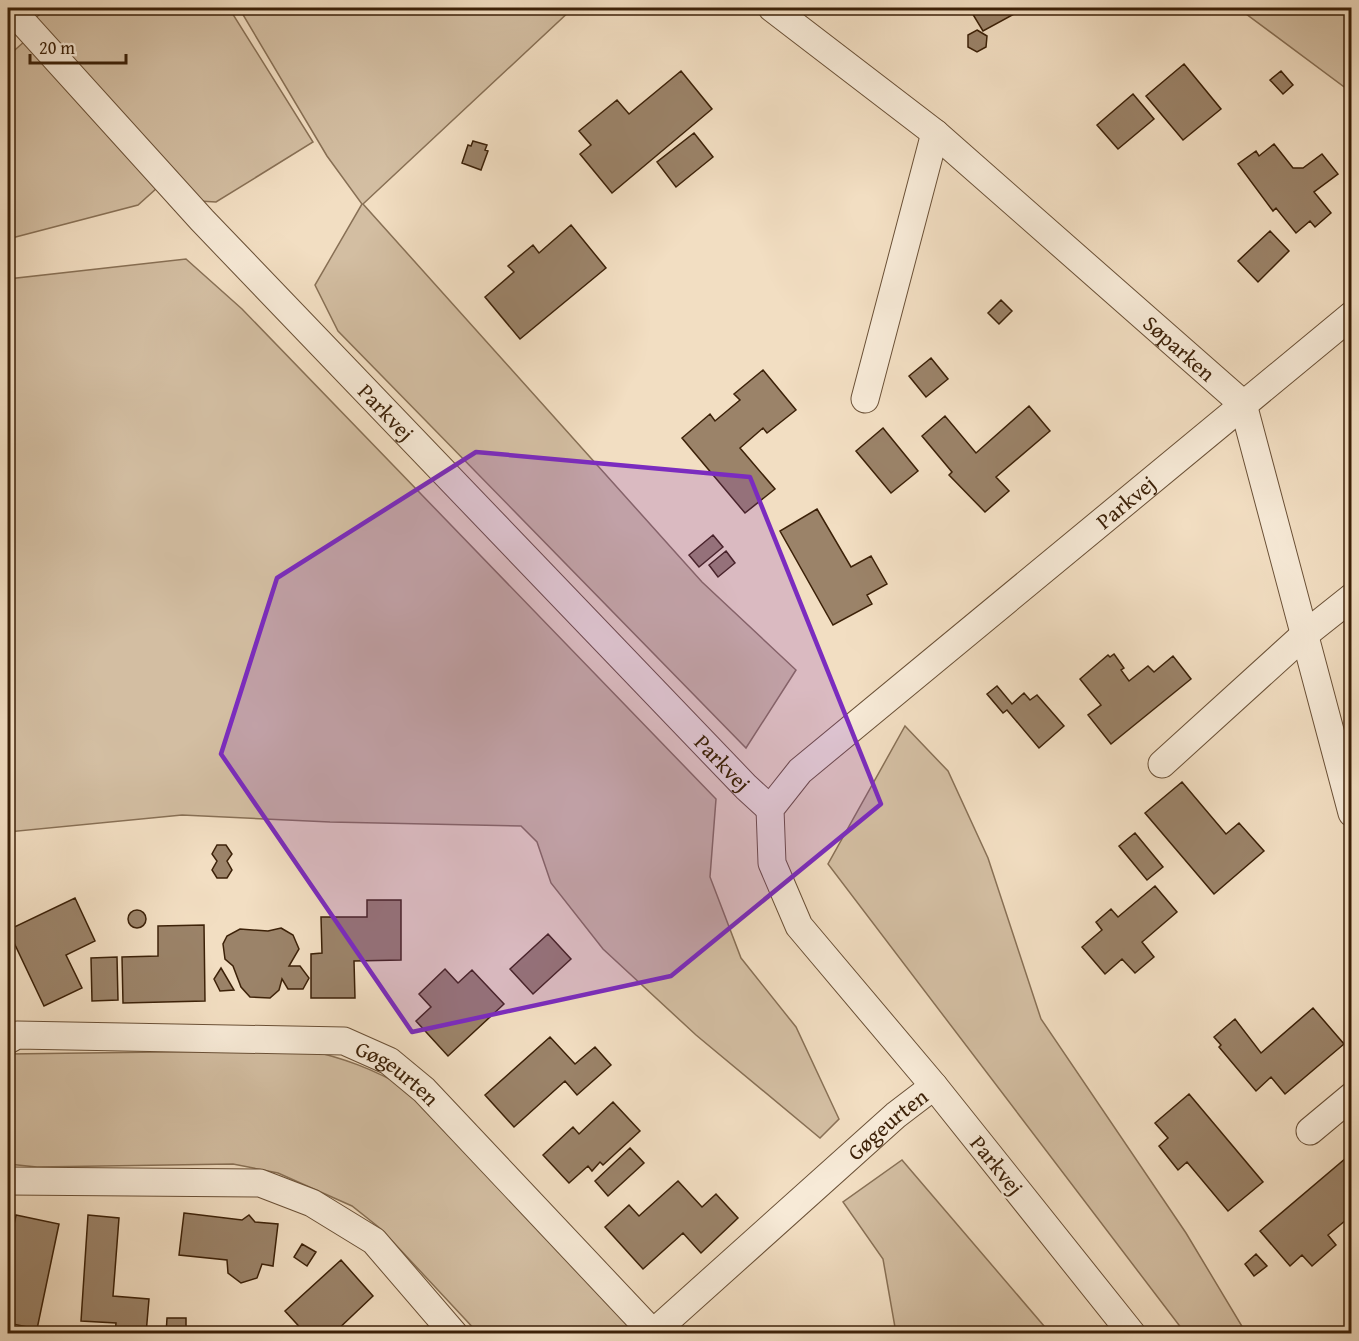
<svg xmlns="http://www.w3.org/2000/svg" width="1359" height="1341" font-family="'Gentium Book Plus',serif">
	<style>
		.green { fill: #d3bea2; stroke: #887055; stroke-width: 1.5 }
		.building { fill: #9b8369; stroke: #3c2108; stroke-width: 1.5 }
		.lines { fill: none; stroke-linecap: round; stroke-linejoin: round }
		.minor-casing { stroke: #6a5036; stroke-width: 29 }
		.minor { stroke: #f7ead7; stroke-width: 27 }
		.marked { fill: #7b2cbf; fill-opacity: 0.2; stroke: #7b2cbf; stroke-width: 4.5; stroke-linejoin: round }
		.labels { text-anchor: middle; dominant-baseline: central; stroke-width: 4.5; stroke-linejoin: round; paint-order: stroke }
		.street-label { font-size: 22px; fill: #3c2108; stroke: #f7ead7 }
	</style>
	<rect width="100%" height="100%" fill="#f2dec2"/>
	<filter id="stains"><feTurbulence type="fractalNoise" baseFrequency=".00333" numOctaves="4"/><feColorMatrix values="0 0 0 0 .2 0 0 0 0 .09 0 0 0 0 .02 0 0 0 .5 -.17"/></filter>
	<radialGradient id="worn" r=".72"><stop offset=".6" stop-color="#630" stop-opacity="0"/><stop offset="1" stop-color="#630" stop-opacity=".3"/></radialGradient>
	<path class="green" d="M 48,8 L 229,8 L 313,142 L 216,202 L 199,201 L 34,19 Z
		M 239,8 L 573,8 L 363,204 L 702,582 L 796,670 L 746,748 L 338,331 L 315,285 L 362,204 L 327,156 Z
		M 1238,8 L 1351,8 L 1351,92 Z
		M 25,41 L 157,188 L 138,205 L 8,239 L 8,56 Z
		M 186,259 L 242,309 L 716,799 L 710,877 L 741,958 L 796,1027 L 839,1119 L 820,1138 L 696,1035 L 603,949 L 551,883 L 537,842 L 521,826 L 330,822 L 182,815 L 8,832 L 8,279 Z
		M 905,726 L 948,771 L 988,858 L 1041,1019 L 1186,1233 L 1246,1333 L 1185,1333 L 828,864 Z
		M 307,1050 C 344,1058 373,1069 406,1088 L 639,1333 L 478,1333 L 381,1229 L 352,1206 L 278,1173 L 233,1164 L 37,1167 L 8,1164 L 9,1054 Z
		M 902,1160 L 1050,1333 L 896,1333 L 883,1259 L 843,1202 Z"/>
	<path class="building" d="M 969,8 L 1025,8 L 983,31 Z
		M 977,30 L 987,36 L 986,47 L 977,52 L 968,47 L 968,35 Z
		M 1184,64 L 1221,109 L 1183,140 L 1146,96 Z
		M 681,71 L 712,109 L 612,193 L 580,154 L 591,145 L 579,131 L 617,100 L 629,114 Z
		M 1281,71 L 1293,85 L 1283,94 L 1270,80 Z
		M 1133,94 L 1154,119 L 1118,149 L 1097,125 Z
		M 694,133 L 713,157 L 676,187 L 657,162 Z
		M 473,141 L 487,145 L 485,150 L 488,151 L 481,170 L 462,163 L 468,145 L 471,146 Z
		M 1274,144 L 1293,168 L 1303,168 L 1322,154 L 1338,174 L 1314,192 L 1331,213 L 1315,227 L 1310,221 L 1296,233 L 1276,208 L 1273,211 L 1238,164 L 1256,151 L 1259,156 Z
		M 571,225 L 606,268 L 520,339 L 485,297 L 514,272 L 508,266 L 533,245 L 539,253 Z
		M 1270,231 L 1289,251 L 1258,282 L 1238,261 Z
		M 1001,300 L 1012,311 L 999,324 L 988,313 Z
		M 931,358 L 948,379 L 926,397 L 909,376 Z
		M 763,370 L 796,410 L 767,433 L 763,428 L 740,448 L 775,489 L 745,513 L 682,438 L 710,414 L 715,421 L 740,400 L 734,394 Z
		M 1029,406 L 1050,431 L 996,477 L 1009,491 L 985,512 L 949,475 L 952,472 L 922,436 L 945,416 L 976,453 Z
		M 883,428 L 918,471 L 891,493 L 856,451 Z
		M 817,509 L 851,567 L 871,556 L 887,584 L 867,595 L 872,604 L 833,625 L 780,531 Z
		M 713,535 L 723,547 L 699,567 L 689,555 Z
		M 726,551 L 735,563 L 718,577 L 709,565 Z
		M 1114,654 L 1124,668 L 1121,670 L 1129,681 L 1148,666 L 1154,672 L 1173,656 L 1191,679 L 1111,744 L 1088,715 L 1101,705 L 1080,679 L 1108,655 L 1110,657 Z
		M 997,686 L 1012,704 L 1024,693 L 1030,700 L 1037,695 L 1064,726 L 1039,748 L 1007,710 L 1003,713 L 987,694 Z
		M 1182,782 L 1226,834 L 1239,823 L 1264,851 L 1214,894 L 1145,813 Z
		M 1135,833 L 1163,867 L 1147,880 L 1119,846 Z
		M 217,845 L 226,845 L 232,854 L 227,861 L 232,870 L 227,878 L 217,878 L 212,870 L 217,861 L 212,854 Z
		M 1155,886 L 1177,912 L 1142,942 L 1154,957 L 1135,973 L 1122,959 L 1105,974 L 1082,947 L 1102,930 L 1096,922 L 1111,909 L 1118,917 Z
		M 75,898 L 95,941 L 66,955 L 82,988 L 44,1006 L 8,930 Z
		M 367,900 L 401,900 L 401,960 L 354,961 L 355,998 L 311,998 L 311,954 L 322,953 L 321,917 L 367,917 Z
		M128 919a9 9 0 1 1 18 0a9 9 0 1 1-18 0Z
		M 204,925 L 205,1001 L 123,1003 L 122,957 L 158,956 L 158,926 Z
		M 281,928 L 293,935 L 299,949 L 289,966 L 300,966 L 309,978 L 303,989 L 288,989 L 282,979 L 279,990 L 270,998 L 250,997 L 241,987 L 233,966 L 225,959 L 223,944 L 227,936 L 240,929 L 268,931 Z
		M 548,934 L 571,959 L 533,994 L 510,969 Z
		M 117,957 L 118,1000 L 92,1001 L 91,958 Z
		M 221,968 L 234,990 L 220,991 L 214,979 Z
		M 445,969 L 458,983 L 472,970 L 504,1004 L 448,1056 L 416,1021 L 431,1007 L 419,994 Z
		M 1313,1008 L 1344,1044 L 1285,1094 L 1271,1077 L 1256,1091 L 1219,1047 L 1221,1045 L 1214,1037 L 1235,1019 L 1261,1053 Z
		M 550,1037 L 575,1064 L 595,1047 L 611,1065 L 577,1095 L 565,1081 L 514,1127 L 485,1095 Z
		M 1189,1094 L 1263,1182 L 1228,1211 L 1187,1162 L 1178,1170 L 1159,1146 L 1168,1138 L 1155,1123 Z
		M 613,1102 L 640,1131 L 603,1165 L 600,1162 L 592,1171 L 588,1166 L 569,1183 L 543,1155 L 573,1127 L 579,1134 Z
		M 630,1148 L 644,1163 L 608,1196 L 595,1181 Z
		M 1346,1158 L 1352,1164 L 1352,1215 L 1328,1235 L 1336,1245 L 1312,1266 L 1302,1255 L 1290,1266 L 1260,1231 Z
		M 678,1181 L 702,1207 L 716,1194 L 738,1218 L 701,1253 L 683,1233 L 643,1269 L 605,1227 L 629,1205 L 639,1216 Z
		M 184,1213 L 242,1220 L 249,1215 L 255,1222 L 278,1224 L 273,1266 L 262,1264 L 257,1278 L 241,1283 L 228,1273 L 227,1260 L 179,1255 Z
		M 8,1215 L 14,1216 L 8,1247 Z
		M 16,1215 L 59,1224 L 37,1329 L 8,1323 L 8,1253 Z
		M 88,1215 L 119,1218 L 113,1296 L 149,1299 L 146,1334 L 115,1334 L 116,1323 L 81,1321 Z
		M 302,1244 L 316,1252 L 307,1266 L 294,1257 Z
		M 1256,1254 L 1267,1266 L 1254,1276 L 1245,1264 Z
		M 341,1260 L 373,1296 L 333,1334 L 306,1334 L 285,1311 Z
		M 167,1318 L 186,1318 L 186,1334 L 166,1334 Z"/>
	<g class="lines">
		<defs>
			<g id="minor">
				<path id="s1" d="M 10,8 L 202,220 L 746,787 L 770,809"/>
				<path id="s2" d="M 772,8 L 935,133 L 1243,404 L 1352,813"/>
				<path d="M 865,399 L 935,133"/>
				<path d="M 1162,764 L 1303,636 L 1352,597"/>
				<path id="s3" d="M 8,1040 L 17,1035 L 344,1041 L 389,1061 L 424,1090 L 654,1334"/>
				<path d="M 1310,1131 L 1352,1096"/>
				<path d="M 8,1181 L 260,1183 L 312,1203 L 374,1241 L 454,1334"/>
				<path id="s4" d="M 653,1333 L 896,1115 L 934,1086"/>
				<path id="s5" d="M 1132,1334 L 934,1086 L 799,926 L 772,863 L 770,809 L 800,771 L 1352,315"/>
			</g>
		</defs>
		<use href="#minor" class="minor-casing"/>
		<use href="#minor" class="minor"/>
	</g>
	<path class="marked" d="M 476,452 L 750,477 L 881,804 L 671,976 L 412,1032 L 221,754 L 277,578 Z"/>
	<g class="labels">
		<g class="street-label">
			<text stroke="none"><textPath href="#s2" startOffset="531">Søparken</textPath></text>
			<text stroke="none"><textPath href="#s1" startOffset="552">Parkvej</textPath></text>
			<text stroke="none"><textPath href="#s5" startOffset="1120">Parkvej</textPath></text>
			<text stroke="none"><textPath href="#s1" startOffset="1038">Parkvej</textPath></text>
			<text stroke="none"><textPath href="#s3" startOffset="400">Gøgeurten</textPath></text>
			<text stroke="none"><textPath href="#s4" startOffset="314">Gøgeurten</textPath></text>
			<text transform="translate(997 1165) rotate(51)">Parkvej</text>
		</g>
	</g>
	<rect width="1359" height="1341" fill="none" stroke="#f2dec2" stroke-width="30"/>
	<rect x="9" y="9" width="1341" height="1323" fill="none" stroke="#3c2108" stroke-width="3"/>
	<rect x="15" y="15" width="1329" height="1311" fill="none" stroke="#3c2108" stroke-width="1.5"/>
	<path d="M30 54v9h96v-9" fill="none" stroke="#3c2108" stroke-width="3"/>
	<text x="39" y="54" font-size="18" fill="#3c2108" stroke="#f7ead7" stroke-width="4.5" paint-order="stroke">20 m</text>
	<rect width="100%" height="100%" filter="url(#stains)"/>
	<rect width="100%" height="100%" fill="url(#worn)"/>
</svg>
